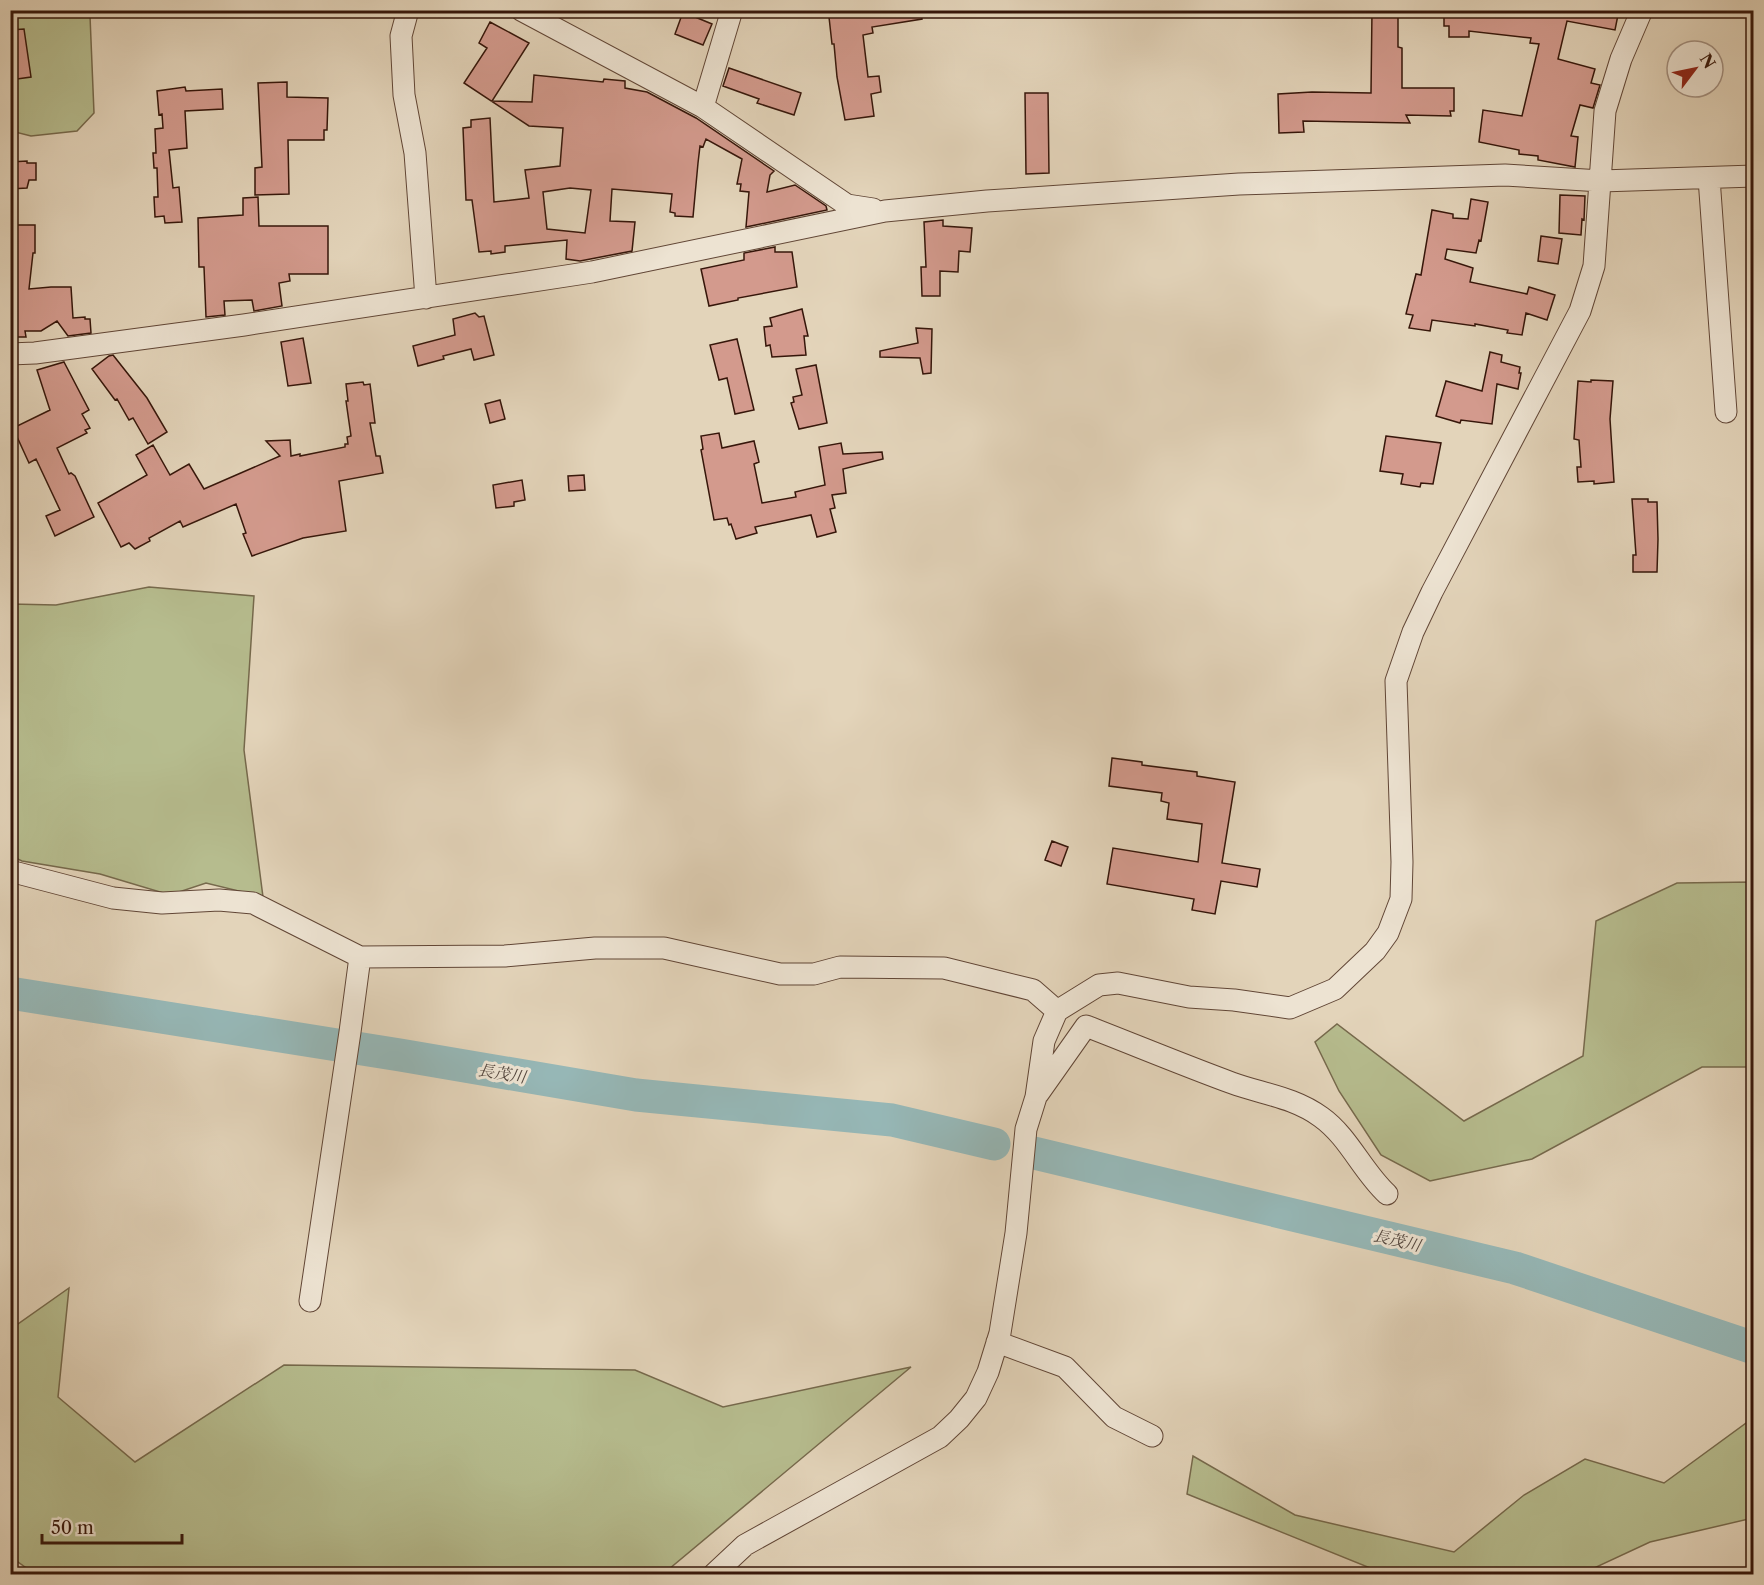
<svg xmlns="http://www.w3.org/2000/svg" width="1764" height="1585" font-family="'Libre Caslon Text','Noto Serif JP',serif">
	<style>
		.green { fill: #b6bc8e; stroke: #76694c; stroke-width: 1.5 }
		.lines { fill: none; stroke-linecap: round; stroke-linejoin: round }
		.river { stroke: #96b7b6; stroke-width: 33 }
		.building { fill: #d39a8d; stroke: #36160a; stroke-width: 1.5; fill-rule: evenodd }
		.minor-casing { stroke: #614636; stroke-width: 23 }
		.minor { stroke: #ede3d2; stroke-width: 21 }
		.labels { text-anchor: middle; dominant-baseline: central; stroke-width: 6; stroke-linejoin: round; paint-order: stroke }
		.water-label { font-size: 16px; font-style: italic; fill: #53463e; stroke: #ede3d2 }
	</style>
	<rect width="100%" height="100%" fill="#e3d4ba"/>
	<filter id="stains"><feTurbulence type="fractalNoise" baseFrequency=".00333" numOctaves="4"/><feColorMatrix values="0 0 0 0 .2 0 0 0 0 .09 0 0 0 0 .02 0 0 0 .5 -.17"/></filter>
	<radialGradient id="worn" r=".72"><stop offset=".6" stop-color="#630" stop-opacity="0"/><stop offset="1" stop-color="#630" stop-opacity=".3"/></radialGradient>
	<path class="green" d="M 11,11 L 94,11 L 90,16 L 94,113 L 77,131 L 31,136 L 11,131 Z
		M 149,587 L 254,596 L 244,750 L 263,897 L 206,883 L 170,895 L 100,874 L 22,861 L 11,856 L 11,604 L 56,605 Z
		M 1753,882 L 1753,1067 L 1702,1067 L 1532,1159 L 1430,1181 L 1381,1155 L 1339,1091 L 1315,1042 L 1337,1024 L 1464,1121 L 1583,1056 L 1596,921 L 1677,883 Z
		M 69,1288 L 58,1397 L 135,1462 L 284,1365 L 635,1370 L 723,1407 L 911,1367 L 663,1574 L 35,1574 L 11,1557 L 11,1329 Z
		M 1753,1418 L 1753,1518 L 1650,1542 L 1594,1568 L 1590,1574 L 1385,1574 L 1187,1494 L 1193,1456 L 1295,1515 L 1454,1552 L 1524,1495 L 1585,1459 L 1664,1483 Z"/>
	<g class="lines">
		<path class="river" d="M 10,993 L 400,1055 L 636,1095 L 892,1120 L 994,1144
			M 1034,1153 L 1515,1268 L 1754,1348"/>
	</g>
	<path class="building" d="M 830,10 L 921,10 L 922,19 L 872,27 L 873,33 L 863,35 L 868,77 L 879,76 L 881,92 L 871,94 L 874,116 L 845,120 L 837,77 L 834,44 L 832,44 L 829,17 L 831,17 Z
		M 1372,10 L 1398,10 L 1398,47 L 1402,48 L 1402,88 L 1454,88 L 1454,111 L 1450,111 L 1451,116 L 1406,115 L 1410,123 L 1303,121 L 1304,132 L 1279,133 L 1278,94 L 1312,92 L 1371,93 Z
		M 1444,10 L 1619,10 L 1615,30 L 1567,21 L 1558,59 L 1595,69 L 1591,83 L 1600,85 L 1593,108 L 1580,105 L 1571,136 L 1578,137 L 1575,167 L 1538,160 L 1538,156 L 1519,154 L 1519,150 L 1479,142 L 1483,110 L 1522,116 L 1539,44 L 1530,43 L 1531,38 L 1469,31 L 1469,37 L 1449,37 L 1449,26 L 1444,26 Z
		M 683,12 L 712,24 L 703,45 L 675,34 Z
		M 490,22 L 529,43 L 492,101 L 532,102 L 534,75 L 603,82 L 604,79 L 625,81 L 625,88 L 647,92 L 696,118 L 774,171 L 770,175 L 767,192 L 795,185 L 826,206 L 827,210 L 746,227 L 749,192 L 740,191 L 741,184 L 737,184 L 742,159 L 706,139 L 703,147 L 700,146 L 698,163 L 693,217 L 675,216 L 675,213 L 670,212 L 672,194 L 612,189 L 610,221 L 635,222 L 632,251 L 580,261 L 566,259 L 567,240 L 505,246 L 505,252 L 491,254 L 491,251 L 479,252 L 472,200 L 466,200 L 463,128 L 471,127 L 471,120 L 490,118 L 494,202 L 529,198 L 525,170 L 560,166 L 563,128 L 529,126 L 464,83 L 487,48 L 479,43 ZM 570,188 L 591,190 L 585,233 L 547,229 L 543,192 Z
		M 24,29 L 31,77 L 10,80 L 10,30 Z
		M 729,68 L 801,93 L 794,115 L 757,103 L 759,99 L 723,86 Z
		M 287,82 L 287,97 L 328,98 L 327,130 L 324,130 L 324,140 L 288,140 L 289,194 L 255,195 L 255,168 L 262,167 L 258,83 Z
		M 185,87 L 186,91 L 222,89 L 223,109 L 185,111 L 187,148 L 169,150 L 173,188 L 179,187 L 182,222 L 165,223 L 164,216 L 155,217 L 154,197 L 158,197 L 157,168 L 154,168 L 153,153 L 156,153 L 155,129 L 163,128 L 162,114 L 159,115 L 157,91 Z
		M 1025,93 L 1048,93 L 1049,173 L 1026,174 Z
		M 27,161 L 27,163 L 36,163 L 36,180 L 29,180 L 27,188 L 10,189 L 10,162 Z
		M 1560,195 L 1585,196 L 1584,220 L 1582,219 L 1581,235 L 1559,233 Z
		M 258,197 L 259,226 L 328,226 L 328,274 L 289,274 L 290,281 L 279,283 L 282,306 L 254,311 L 252,300 L 224,301 L 225,315 L 206,317 L 204,267 L 199,267 L 198,218 L 243,215 L 243,198 Z
		M 1471,199 L 1488,202 L 1481,241 L 1479,240 L 1476,253 L 1447,249 L 1445,259 L 1473,268 L 1470,282 L 1527,294 L 1529,287 L 1555,295 L 1547,320 L 1526,313 L 1522,335 L 1507,333 L 1508,330 L 1475,324 L 1475,326 L 1432,320 L 1430,331 L 1409,328 L 1413,315 L 1406,314 L 1416,274 L 1421,275 L 1432,210 L 1453,214 L 1453,218 L 1468,219 Z
		M 943,220 L 943,226 L 972,228 L 970,252 L 959,251 L 958,272 L 940,271 L 940,296 L 922,296 L 921,267 L 926,267 L 924,222 Z
		M 10,225 L 35,225 L 35,253 L 33,253 L 29,289 L 51,287 L 71,287 L 73,318 L 85,317 L 85,319 L 90,319 L 91,333 L 68,336 L 57,321 L 41,331 L 25,331 L 26,337 L 10,337 Z
		M 1541,236 L 1562,239 L 1558,264 L 1538,261 Z
		M 775,247 L 775,252 L 792,252 L 797,287 L 738,298 L 738,300 L 709,306 L 701,269 L 744,260 L 744,253 Z
		M 802,309 L 808,336 L 804,336 L 806,355 L 772,357 L 770,345 L 766,346 L 764,327 L 772,326 L 770,318 Z
		M 475,313 L 479,317 L 484,316 L 494,355 L 474,360 L 471,349 L 443,356 L 444,359 L 418,366 L 413,346 L 455,335 L 453,319 Z
		M 916,328 L 932,329 L 931,373 L 923,374 L 920,358 L 880,357 L 880,351 L 918,343 Z
		M 303,338 L 311,383 L 288,386 L 281,342 Z
		M 737,339 L 754,410 L 735,414 L 727,378 L 719,380 L 710,345 Z
		M 1490,352 L 1502,355 L 1501,362 L 1520,367 L 1519,373 L 1521,373 L 1518,389 L 1497,384 L 1492,424 L 1461,420 L 1460,423 L 1436,416 L 1446,381 L 1482,391 Z
		M 113,355 L 147,398 L 167,432 L 148,444 L 133,418 L 129,420 L 117,399 L 115,400 L 92,369 L 109,356 Z
		M 64,362 L 89,410 L 82,414 L 90,428 L 85,430 L 87,433 L 57,448 L 69,474 L 71,473 L 75,476 L 94,517 L 55,536 L 46,516 L 60,510 L 36,459 L 29,463 L 13,428 L 50,410 L 37,370 Z
		M 816,365 L 827,423 L 799,429 L 791,403 L 794,402 L 793,397 L 802,395 L 796,369 Z
		M 1591,380 L 1613,381 L 1610,419 L 1614,482 L 1594,484 L 1594,481 L 1578,482 L 1577,467 L 1581,467 L 1579,440 L 1574,439 L 1578,381 L 1591,382 Z
		M 363,382 L 364,385 L 370,384 L 375,423 L 370,423 L 376,456 L 380,456 L 383,473 L 339,481 L 346,531 L 303,538 L 252,556 L 243,534 L 246,533 L 236,504 L 183,527 L 180,521 L 149,538 L 150,541 L 135,549 L 129,543 L 121,547 L 98,503 L 147,475 L 136,455 L 153,445 L 170,475 L 189,464 L 204,489 L 280,456 L 266,441 L 290,440 L 291,456 L 300,454 L 300,456 L 345,447 L 345,444 L 348,444 L 347,437 L 351,436 L 346,401 L 348,401 L 346,384 Z
		M 500,400 L 505,419 L 490,423 L 485,404 Z
		M 719,433 L 722,448 L 754,441 L 759,462 L 754,464 L 762,503 L 796,497 L 795,492 L 825,485 L 819,447 L 841,443 L 843,454 L 882,452 L 883,459 L 843,469 L 846,493 L 832,495 L 835,508 L 830,509 L 836,532 L 817,537 L 811,515 L 755,527 L 757,533 L 736,539 L 731,524 L 729,525 L 727,518 L 714,520 L 701,450 L 703,449 L 701,436 Z
		M 1386,436 L 1441,443 L 1433,484 L 1421,483 L 1420,487 L 1401,484 L 1403,474 L 1380,471 Z
		M 584,475 L 585,490 L 569,491 L 568,476 Z
		M 522,480 L 525,500 L 514,502 L 514,506 L 496,508 L 493,485 Z
		M 1632,499 L 1648,499 L 1648,502 L 1657,502 L 1658,539 L 1657,572 L 1633,572 L 1633,555 L 1636,555 Z
		M 1112,758 L 1142,762 L 1142,765 L 1197,772 L 1197,776 L 1235,782 L 1222,863 L 1260,869 L 1257,887 L 1221,881 L 1215,914 L 1192,910 L 1194,899 L 1107,884 L 1113,848 L 1198,862 L 1202,824 L 1167,819 L 1169,803 L 1161,801 L 1162,793 L 1109,786 Z
		M 1052,841 L 1068,847 L 1061,866 L 1045,860 Z"/>
	<g class="lines">
		<defs>
			<path id="minor" d="M 408,10 L 401,36 L 404,95 L 415,153 L 426,298
				M 521,10 L 703,107 L 847,205 L 873,209
				M 703,107 L 732,10
				M 1709,178 L 1726,412
				M 10,354 L 35,353 L 244,325 L 592,272 L 885,211 L 987,201 L 1239,184 L 1505,175 L 1601,181 L 1754,176
				M 10,871 L 113,898 L 162,903 L 219,900 L 253,903 L 360,957 L 505,956 L 595,948 L 664,948 L 780,974 L 814,974 L 840,967 L 944,968 L 1033,990 L 1057,1011
				M 1038,1094 L 1086,1026 C 1135,1045 1183,1065 1232,1083 C 1262,1094 1294,1097 1321,1117 C 1349,1137 1362,1171 1387,1194
				M 310,1301 L 350,1032 L 360,957
				M 997,1342 L 1065,1367 L 1114,1417 L 1152,1436
				M 714,1574 L 745,1545 L 940,1437 L 959,1419 L 976,1398 L 988,1372 L 1000,1333 L 1016,1233 L 1026,1129 L 1036,1097 L 1044,1041 L 1057,1011 L 1099,985 L 1118,983 L 1189,997 L 1234,1000 L 1290,1008 L 1335,989 L 1375,951 L 1388,933 L 1401,899 L 1402,862 L 1396,681 L 1413,632 L 1432,592 L 1580,311 L 1594,266 L 1605,111 L 1621,59 L 1642,10"/>
		</defs>
		<use href="#minor" class="minor-casing"/>
		<use href="#minor" class="minor"/>
	</g>
	<g class="labels">
		<g class="water-label">
			<text transform="translate(502 1073) rotate(9)">長茂川</text>
			<text transform="translate(1397 1240) rotate(13)">長茂川</text>
		</g>
	</g>
	<rect width="1764" height="1585" fill="none" stroke="#e3d4ba" stroke-width="36"/>
	<rect x="12" y="12" width="1740" height="1561" fill="none" stroke="#36160a" stroke-width="3"/>
	<rect x="18" y="18" width="1728" height="1549" fill="none" stroke="#36160a" stroke-width="1.5"/>
	<g transform="translate(1695 69) rotate(58)"><circle r="28" fill="#ede3d2" stroke="#a49182" stroke-width="1.5"/>
	<path d="M0-4.5L10 22L0 15L-10 22Z" fill="#8f2418"/>
	<text y="-9" font-size="16" font-weight="bold" text-anchor="middle" fill="#36160a">N</text>
	</g>
	<path d="M42 1534v9h140v-9" fill="none" stroke="#36160a" stroke-width="3"/>
	<text x="51" y="1534" font-size="18" fill="#36160a" stroke="#ede3d2" stroke-width="4.5" paint-order="stroke">50 m</text>
	<rect width="100%" height="100%" filter="url(#stains)"/>
	<rect width="100%" height="100%" fill="url(#worn)"/>
</svg>
